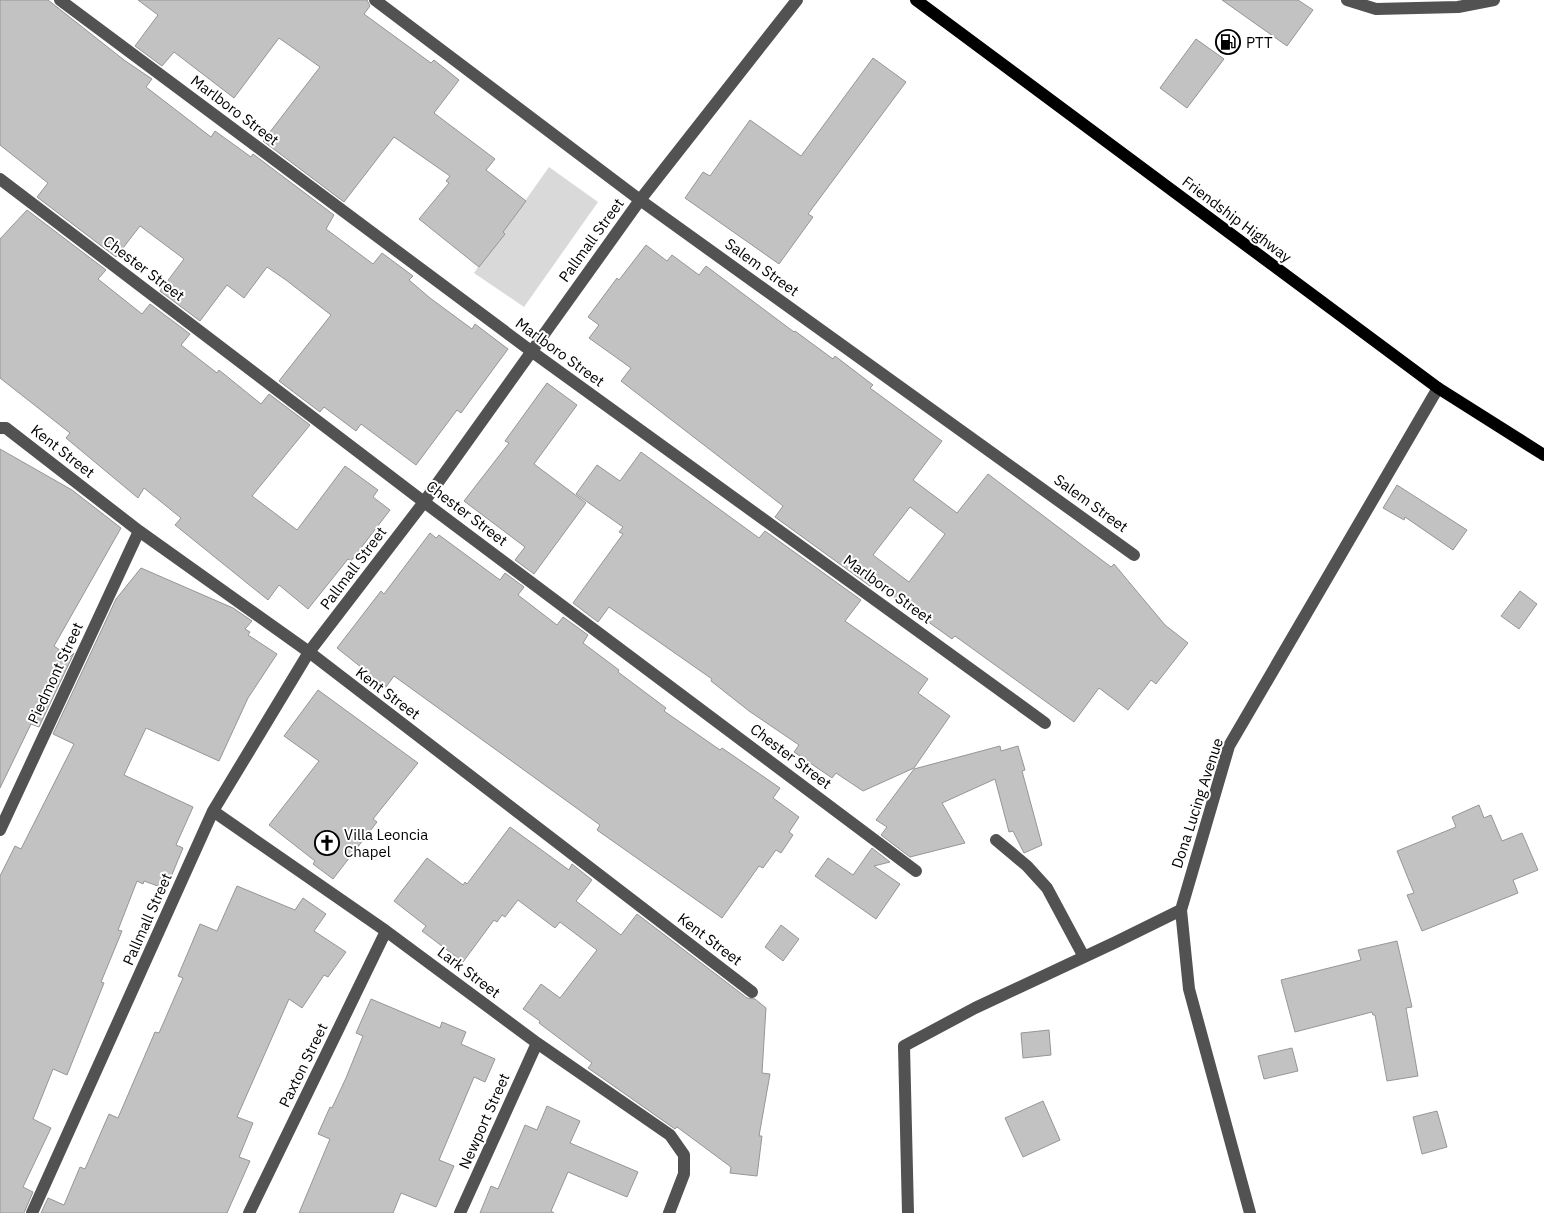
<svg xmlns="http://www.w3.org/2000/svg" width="1544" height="1213" font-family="'IBM Plex Sans',sans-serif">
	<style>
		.green { fill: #d9d9d9 }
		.building { fill: #c2c2c2; stroke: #969696; fill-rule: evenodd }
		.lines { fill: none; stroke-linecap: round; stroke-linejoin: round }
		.minor { stroke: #525252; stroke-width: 12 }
		.major { stroke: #000; stroke-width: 12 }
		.labels { text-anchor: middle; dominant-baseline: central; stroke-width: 4; stroke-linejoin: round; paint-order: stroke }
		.poi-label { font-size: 15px; fill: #000; stroke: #fff; text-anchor: start }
		.street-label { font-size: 15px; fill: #000; stroke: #fff }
	</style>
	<rect width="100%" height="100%" fill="#fff"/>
	<path class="green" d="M 549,167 L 598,202 L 524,307 L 474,273 Z"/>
	<path class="building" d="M 0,0 L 48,0 L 124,60 L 152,79 L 146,87 L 211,137 L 215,131 L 251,157 L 253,154 L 334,215 L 326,229 L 373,264 L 382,253 L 413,276 L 409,280 L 430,298 L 472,329 L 475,324 L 508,349 L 461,413 L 457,410 L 416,465 L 361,424 L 356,431 L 324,407 L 320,412 L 279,381 L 331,315 L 286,280 L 267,267 L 244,298 L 227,285 L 200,321 L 160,291 L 184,259 L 140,226 L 116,257 L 37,197 L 48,183 L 0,145 Z
		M 138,0 L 367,0 L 370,6 L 364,14 L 431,63 L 434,60 L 459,80 L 434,113 L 495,159 L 486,170 L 526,201 L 503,232 L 505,234 L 479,267 L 419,219 L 449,183 L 446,181 L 450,176 L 394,137 L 344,202 L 263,141 L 320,67 L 279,38 L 234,98 L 174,52 L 162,66 L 135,46 L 158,15 Z
		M 1222,0 L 1298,0 L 1313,10 L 1287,46 Z
		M 1196,39 L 1224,59 L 1187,108 L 1160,88 Z
		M 873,58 L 906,82 L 808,214 L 813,217 L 779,264 L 685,198 L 703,172 L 710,176 L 750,120 L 801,156 Z
		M 27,210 L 106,270 L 98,279 L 142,314 L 150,304 L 190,334 L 181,345 L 217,373 L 219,370 L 261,404 L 269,394 L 310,425 L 252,496 L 297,530 L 345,466 L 378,490 L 373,497 L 390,510 L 351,561 L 348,559 L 308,609 L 279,585 L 268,600 L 175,525 L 181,518 L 144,488 L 138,498 L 66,438 L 70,433 L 0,378 L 0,239 Z
		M 646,245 L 667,261 L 672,255 L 699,275 L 706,266 L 794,332 L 795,331 L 833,359 L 835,356 L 873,385 L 870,388 L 942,441 L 913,480 L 957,513 L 988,474 L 1111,567 L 1114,564 L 1165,625 L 1188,643 L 1156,684 L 1151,680 L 1128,710 L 1099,688 L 1074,722 L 955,636 L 952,639 L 873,582 L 870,586 L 775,517 L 783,506 L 621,381 L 631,368 L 589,338 L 599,325 L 588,317 L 617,278 L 619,280 ZM 910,507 L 945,534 L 909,582 L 873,555 Z
		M 547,383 L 577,405 L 534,464 L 586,503 L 534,574 L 515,560 L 525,547 L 464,501 L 509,443 L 505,441 Z
		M 0,449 L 72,490 L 121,528 L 54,646 L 70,657 L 74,653 L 39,727 L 31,724 L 0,788 Z
		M 641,452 L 759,538 L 765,531 L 861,600 L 845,621 L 928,679 L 918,693 L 950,716 L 914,768 L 863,791 L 836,773 L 832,778 L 794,752 L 799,745 L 749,711 L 711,681 L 712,679 L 609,607 L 598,622 L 573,603 L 623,534 L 619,532 L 623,527 L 576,494 L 597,465 L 620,481 Z
		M 1397,485 L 1467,530 L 1453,550 L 1405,517 L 1404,520 L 1383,508 Z
		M 430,533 L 436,538 L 439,535 L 500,580 L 505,573 L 524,587 L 518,595 L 557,625 L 563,617 L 588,635 L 583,643 L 619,670 L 618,672 L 666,708 L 664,711 L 720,750 L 722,748 L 780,788 L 773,798 L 799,817 L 789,832 L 793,835 L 781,853 L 776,850 L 763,868 L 759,866 L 722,918 L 597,830 L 600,825 L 394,676 L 386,687 L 337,648 L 381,591 L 384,594 Z
		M 141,568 L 233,608 L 252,621 L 245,629 L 250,632 L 248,635 L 277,654 L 248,698 L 219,761 L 146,728 L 124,775 L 193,807 L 176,845 L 183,848 L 166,889 L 144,881 L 143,884 L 137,881 L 118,930 L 122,931 L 101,982 L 104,983 L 67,1075 L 53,1069 L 33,1119 L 51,1128 L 23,1187 L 33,1192 L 24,1213 L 0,1213 L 0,876 L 15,846 L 21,849 L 74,744 L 53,734 L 116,599 Z
		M 1520,591 L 1537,604 L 1519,629 L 1501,616 Z
		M 318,690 L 418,763 L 373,819 L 377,822 L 333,879 L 313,864 L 315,861 L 269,825 L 319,761 L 284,736 Z
		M 1000,746 L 1001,751 L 1018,746 L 1025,770 L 1022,771 L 1042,845 L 1024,853 L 1013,831 L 1009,832 L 995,779 L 942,803 L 965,843 L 910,857 L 881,835 L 887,827 L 876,820 L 914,769 Z
		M 1479,805 L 1484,818 L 1491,815 L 1502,841 L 1522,833 L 1538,870 L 1513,880 L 1518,893 L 1422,931 L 1407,895 L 1414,893 L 1397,851 L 1456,827 L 1452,817 Z
		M 510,827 L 569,870 L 572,864 L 592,880 L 576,901 L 621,935 L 637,914 L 747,998 L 755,999 L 766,1008 L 762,1073 L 770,1074 L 759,1136 L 762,1136 L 757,1176 L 730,1173 L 731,1167 L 677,1127 L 675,1129 L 588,1068 L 592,1063 L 539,1023 L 540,1021 L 523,1009 L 541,984 L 560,998 L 597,950 L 560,922 L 555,928 L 518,900 L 505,917 L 502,915 L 497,922 L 494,920 L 463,962 L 422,931 L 426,926 L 394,901 L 427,858 L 463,885 L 465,882 L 467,884 Z
		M 872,848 L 890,862 L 874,866 L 900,884 L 876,919 L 815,876 L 828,858 L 853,875 Z
		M 237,886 L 295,910 L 303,898 L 326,914 L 314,931 L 346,952 L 328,977 L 324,975 L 302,1008 L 289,999 L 237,1117 L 253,1123 L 239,1157 L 250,1161 L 227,1213 L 41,1213 L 48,1198 L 64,1205 L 80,1167 L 85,1169 L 109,1114 L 118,1118 L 155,1032 L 159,1033 L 183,978 L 178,976 L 200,924 L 217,931 Z
		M 781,925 L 799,939 L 783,961 L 765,947 Z
		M 1397,941 L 1412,1007 L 1406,1008 L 1418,1076 L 1387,1081 L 1375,1015 L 1373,1015 L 1372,1012 L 1295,1032 L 1281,980 L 1361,960 L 1358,950 Z
		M 371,999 L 440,1028 L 442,1022 L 466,1032 L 461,1044 L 495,1059 L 485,1082 L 474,1077 L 439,1160 L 454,1166 L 436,1207 L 401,1193 L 393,1213 L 299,1213 L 330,1139 L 318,1134 L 330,1107 L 332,1108 L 346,1078 L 363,1036 L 356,1033 Z
		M 1049,1030 L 1051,1055 L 1023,1058 L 1021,1033 Z
		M 1292,1048 L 1298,1071 L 1264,1079 L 1258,1056 Z
		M 1043,1101 L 1060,1140 L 1023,1157 L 1005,1118 Z
		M 547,1106 L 580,1121 L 570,1143 L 638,1172 L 627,1197 L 568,1172 L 551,1211 L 554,1213 L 480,1213 L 491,1186 L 498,1189 L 525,1125 L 537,1130 Z
		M 1437,1111 L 1447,1147 L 1422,1154 L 1413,1117 Z"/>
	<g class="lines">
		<path class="minor" d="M 60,0 L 531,351 L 1045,723
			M 375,0 L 640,200 L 1134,555
			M 1347,0 L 1376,9 L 1458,7 L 1494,0
			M 0,179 L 424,502 L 916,871
			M 0,428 L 6,428 L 139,531 L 309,652 L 752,992
			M 213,811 L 386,931 L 537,1043 L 670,1135 L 684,1155 L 684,1174 L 669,1213
			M 0,830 L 139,531
			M 996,840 L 1027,866 L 1047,888 L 1084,957
			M 32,1213 L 213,811 L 309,652 L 424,502 L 640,200 L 797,0
			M 249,1213 L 386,931
			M 460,1213 L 537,1043
			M 908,1213 L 904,1046 L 975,1008 L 1116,942 L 1181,910
			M 1250,1213 L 1189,989 L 1181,910 L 1229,746 L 1438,388"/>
		<path class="major" d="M 916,0 L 1438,388 L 1544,455"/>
	</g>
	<defs>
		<symbol id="fuel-ring" viewBox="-11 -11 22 22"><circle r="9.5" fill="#fff" stroke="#000" stroke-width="1.5"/><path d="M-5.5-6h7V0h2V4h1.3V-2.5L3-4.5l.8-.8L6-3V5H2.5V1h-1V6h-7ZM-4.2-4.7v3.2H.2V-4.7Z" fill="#000"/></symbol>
		<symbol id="church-ring" viewBox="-11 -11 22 22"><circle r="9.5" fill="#fff" stroke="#000" stroke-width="1.5"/><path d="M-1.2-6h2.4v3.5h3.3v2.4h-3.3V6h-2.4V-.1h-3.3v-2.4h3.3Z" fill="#000"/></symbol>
	</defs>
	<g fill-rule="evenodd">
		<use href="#fuel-ring" x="1214" y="28" width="28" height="28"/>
		<use href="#church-ring" x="313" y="829" width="28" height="28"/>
	</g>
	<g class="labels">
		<g class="poi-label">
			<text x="1246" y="42">PTT</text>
			<text x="344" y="834">Villa Leoncia<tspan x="344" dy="17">Chapel</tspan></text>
		</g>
		<g class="street-label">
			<text transform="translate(235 110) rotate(37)">Marlboro Street</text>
			<text transform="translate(1237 219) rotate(37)">Friendship Highway</text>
			<text transform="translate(591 240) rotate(-54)">Pallmall Street</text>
			<text transform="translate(762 267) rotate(36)">Salem Street</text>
			<text transform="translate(144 268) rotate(37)">Chester Street</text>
			<text transform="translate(560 352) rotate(36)">Marlboro Street</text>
			<text transform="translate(63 451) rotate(38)">Kent Street</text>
			<text transform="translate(1091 503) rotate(36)">Salem Street</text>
			<text transform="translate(467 513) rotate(37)">Chester Street</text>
			<text transform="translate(353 568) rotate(-53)">Pallmall Street</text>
			<text transform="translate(888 589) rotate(36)">Marlboro Street</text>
			<text transform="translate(55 673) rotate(-65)">Piedmont Street</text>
			<text transform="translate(388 693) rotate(37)">Kent Street</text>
			<text transform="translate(791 756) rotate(37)">Chester Street</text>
			<text transform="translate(1197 803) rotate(-72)">Dona Lucing Avenue</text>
			<text transform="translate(147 919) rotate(-66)">Pallmall Street</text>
			<text transform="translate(710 939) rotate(37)">Kent Street</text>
			<text transform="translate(469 972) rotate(37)">Lark Street</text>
			<text transform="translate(303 1065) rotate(-64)">Paxton Street</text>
			<text transform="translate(484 1121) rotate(-66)">Newport Street</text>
		</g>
	</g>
</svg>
